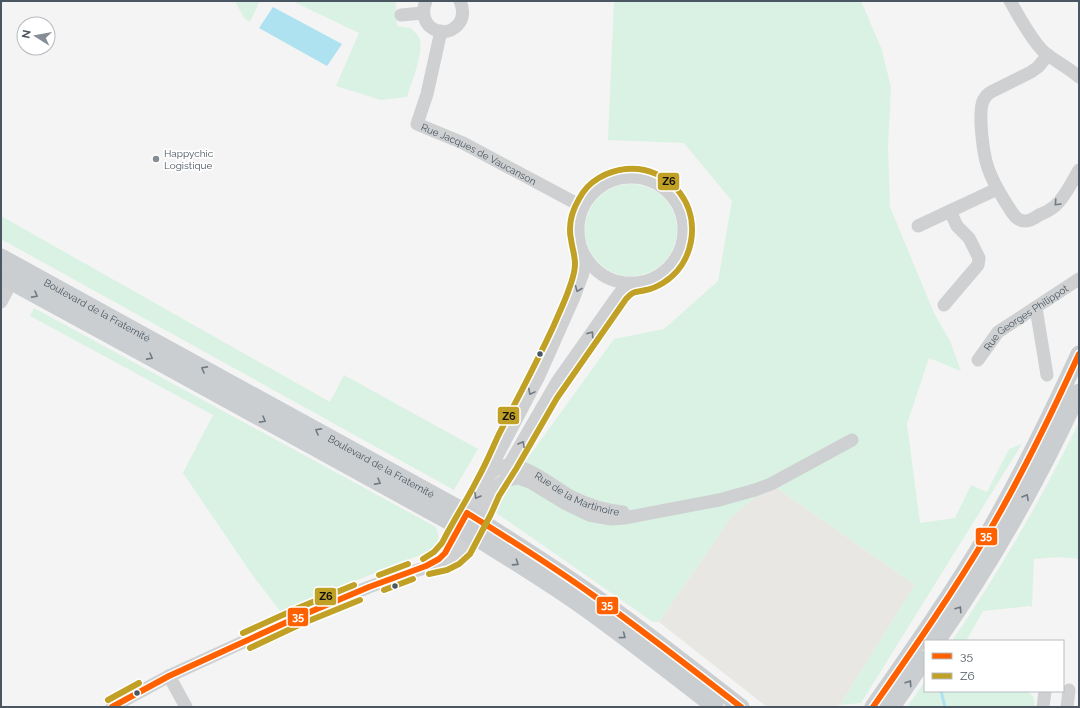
<svg xmlns="http://www.w3.org/2000/svg" width="1080" height="708" font-family="Raleway,sans-serif">
	<style>
		.commercial { fill: #e8e7e3 }
		.green { fill: #d9f2e3 }
		.water { fill: #aee2f0 }
		.lines { fill: none; stroke-linecap: round; stroke-linejoin: round }
		.stream { stroke: #aee2f0; stroke-width: 3 }
		.minor { stroke: #ced0d2; stroke-width: 13 }
		.major { stroke: #caced1; stroke-width: 17 }
		.bus-1-casing { stroke: #fff; stroke-width: 9 }
		.bus-2-casing { stroke: #fff; stroke-width: 9 }
		.bus-1 { stroke: #ff6000; stroke-width: 6 }
		.bus-2 { stroke: #c0a125; stroke-width: 6 }
		.oneway { stroke: #727b83 }
		.oneway2 { stroke: #707a83 }
		.poi-dot { fill: #868d94; stroke: #fff; stroke-width: 1.5 }
		.bus-dot { fill: #4a5661; stroke: #fff; stroke-width: 1.5 }
		.labels { text-anchor: middle; dominant-baseline: central; stroke-width: 3.5; stroke-linejoin: round; paint-order: stroke }
		.poi-label { font-size: 10px; fill: #4a5661; stroke: #fff; text-anchor: start }
		.street-label { font-size: 10px; fill: #4a5661; stroke: #fff }
		.line-badge { stroke: #fff; stroke-width: 1.5 }
		.badge-label { font-size: 11px; text-anchor: middle; font-weight: bold; fill: #fff }
		.pale-badge-label { font-size: 11px; text-anchor: middle; font-weight: bold; fill: #111 }
	</style>
	<rect width="100%" height="100%" fill="#f4f4f4"/>
	<path class="commercial" d="M 771,484 L 915,585 L 840,705 L 833,707 L 767,707 L 659,622 L 731,517 Z"/>
	<path class="green" d="M 235,1 L 260,1 L 250,22 L 244,18 Z
		M 292,1 L 408,1 L 396,2 L 397,26 L 411,28 C 413,31 418,34 419,38 C 425,51 411,83 407,97 L 381,100 L 336,86 L 359,33 Z
		M 614,1 L 861,1 L 882,50 L 891,88 L 888,147 L 890,207 L 934,313 L 950,341 L 961,371 L 929,358 L 907,424 L 920,523 L 955,518 L 971,485 L 987,492 L 1009,449 L 1022,444 L 861,703 L 840,705 L 915,585 L 771,484 L 731,517 L 659,622 L 653,622 L 495,512 L 499,498 L 614,339 L 664,329 L 718,281 L 732,201 L 684,143 L 608,140 Z
		M585 230a46 46 0 1 1 92 0a46 46 0 1 1-92 0Z
		M 1,216 L 330,402 L 344,375 L 478,449 L 454,490 L 1,239 Z
		M 34,308 L 436,527 C 440,538 439,541 432,550 L 280,611 L 251,573 L 183,473 L 213,415 L 30,316 Z
		M 1079,422 L 1079,559 L 1059,557 L 1034,559 L 1032,607 L 1029,606 L 983,611 L 966,641 L 952,641 C 1000,571 1042,498 1079,422 Z
		M 925,681 L 925,691 L 1028,691 L 1034,698 L 1035,707 L 907,707 Z"/>
	<path class="water" d="M 273,7 L 342,44 L 327,66 L 259,28 Z"/>
	<g class="lines">
		<path class="stream" d="M 941,691 L 945,707"/>
		<g class="minor">
			<path d="M 426,1 C 415,27 446,43 460,22 C 464,15 463,8 460,1"/>
			<path d="M 1010,1 C 1019,16 1030,38 1043,51 C 1054,61 1068,67 1079,77"/>
			<path d="M 401,15 L 423,13"/>
			<path id="s1" d="M 441,31 L 427,94 L 417,124 L 463,143 L 583,207"/>
			<path d="M 1048,55 L 1038,67 L 1031,72 L 991,92 C 987,94 985,97 983,101 C 978,114 983,154 988,168 C 992,180 999,192 1006,203 C 1011,210 1015,221 1025,221 C 1030,221 1035,218 1039,215 C 1045,213 1050,210 1055,206 C 1065,197 1072,182 1079,170"/>
			<circle cx="631" cy="230" r="53"/>
			<path d="M 918,226 L 997,189"/>
			<path d="M 1,302 L 15,275"/>
			<path d="M 944,305 L 978,265 L 979,258 L 969,238 L 957,226 L 950,211"/>
			<path d="M 1036,308 L 1047,375"/>
			<path id="s2" d="M 978,360 L 998,332 L 1079,279"/>
			<path d="M 505,472 L 550,394 L 557,382 L 614,301 L 620,293 L 632,284"/>
			<path d="M 489,474 L 497,456 L 538,378 L 574,297 L 583,273 L 584,265 L 582,253"/>
			<path id="s3" d="M 433,562 L 442,556 L 447,551 L 487,480 C 489,476 491,473 495,470 C 518,453 552,487 572,497 C 588,505 605,510 623,512"/>
			<path d="M 169,676 L 186,707"/>
			<path d="M 112,707 L 169,676 L 298,617 L 369,587 L 402,575 L 453,559 L 458,555 L 463,549 L 484,510 L 488,499 L 494,489 L 502,482 L 509,480 L 518,478 L 530,482 L 566,504 L 589,515 L 611,519 L 624,518 L 719,500 L 755,490 L 771,484 L 852,440"/>
			<path d="M 1043,707 L 1045,691"/>
			<path d="M 1067,707 L 1069,690"/>
		</g>
		<g class="major">
			<path id="s4" d="M 1,257 L 467,513 C 525,549 583,586 637,627 C 672,653 706,680 741,707"/>
			<path d="M 1,276 L 155,360 L 459,527 C 501,553 542,578 582,606 C 627,638 671,673 715,707"/>
			<path d="M 937,641 C 992,562 1039,479 1079,392"/>
			<path d="M 873,707 C 912,651 952,594 987,535 C 1021,476 1051,415 1079,354"/>
			<path d="M 892,707 L 925,659"/>
		</g>
		<defs>
			<path id="bus-1" d="M 467,513 C 511,540 555,568 597,598 C 646,633 693,670 741,707
				M 112,707 L 169,676 L 298,617 L 369,587 L 426,566 L 439,559 L 445,553 L 467,513
				M 873,707 C 912,651 952,594 987,535 C 1021,477 1051,415 1079,354"/>
			<path id="bus-2" d="M 423,559 L 434,552 L 442,543 C 453,521 467,500 478,478 C 486,464 492,449 499,434 C 518,398 537,362 554,325 C 559,313 565,301 569,289 C 572,281 575,273 575,264 C 575,255 572,248 571,239 C 568,225 572,211 579,199 C 588,181 607,171 626,169 C 647,167 667,176 680,193 C 701,221 694,264 663,283 C 658,286 652,289 646,290 C 635,293 634,290 626,299 L 557,398 L 516,469 L 499,496 L 491,514 L 470,554 L 459,564 L 447,570 L 429,574
				M 379,575 L 408,564
				M 384,590 L 413,579
				M 243,633 L 298,608 L 354,585
				M 250,648 L 301,624 L 360,600
				M 108,700 L 139,683"/>
		</defs>
		<use href="#bus-1" class="bus-1-casing"/>
		<use href="#bus-2" class="bus-2-casing"/>
		<use href="#bus-1" class="bus-1"/>
		<use href="#bus-2" class="bus-2"/>
	</g>
	<defs><path id="oneway-chevron" d="M-2-3.5L2.5 0L-2 3.5" fill="none" stroke-width="1.6" stroke-linecap="round" stroke-linejoin="round"/></defs>
	<g class="oneway">
		<use href="#oneway-chevron" transform="translate(1057 203) rotate(133)"/>
		<use href="#oneway-chevron" transform="translate(578 289) rotate(112)"/>
		<use href="#oneway-chevron" transform="translate(591 334) rotate(-55)"/>
		<use href="#oneway-chevron" transform="translate(531 392) rotate(118)"/>
		<use href="#oneway-chevron" transform="translate(522 444) rotate(-60)"/>
		<use href="#oneway-chevron" transform="translate(477 496) rotate(120)"/>
	</g>
	<g class="oneway2">
		<use href="#oneway-chevron" transform="translate(35 295) rotate(29)"/>
		<use href="#oneway-chevron" transform="translate(150 357) rotate(29)"/>
		<use href="#oneway-chevron" transform="translate(204 369) rotate(-151)"/>
		<use href="#oneway-chevron" transform="translate(263 420) rotate(29)"/>
		<use href="#oneway-chevron" transform="translate(318 431) rotate(-151)"/>
		<use href="#oneway-chevron" transform="translate(378 482) rotate(29)"/>
		<use href="#oneway-chevron" transform="translate(1026 497) rotate(-61)"/>
		<use href="#oneway-chevron" transform="translate(516 563) rotate(33)"/>
		<use href="#oneway-chevron" transform="translate(959 609) rotate(-56)"/>
		<use href="#oneway-chevron" transform="translate(623 636) rotate(37)"/>
		<use href="#oneway-chevron" transform="translate(909 683) rotate(-56)"/>
	</g>
	<circle class="poi-dot" cx="156" cy="159" r="4"/>
	<g class="bus-dot">
		<circle cx="540" cy="354" r="3.5"/>
		<circle cx="395" cy="586" r="3.5"/>
		<circle cx="137" cy="693" r="3.5"/>
	</g>
	<g class="labels">
		<g class="poi-label">
			<text x="164" y="153">Happychic<tspan x="164" dy="12">Logistique</tspan></text>
		</g>
		<g class="street-label">
			<text stroke="none"><textPath href="#s1" startOffset="165">Rue Jacques de Vaucanson</textPath></text>
			<text stroke="none"><textPath href="#s4" startOffset="110">Boulevard de la Fraternité</textPath></text>
			<text stroke="none"><textPath href="#s2" startOffset="65">Rue Georges Philippot</textPath></text>
			<text stroke="none"><textPath href="#s4" startOffset="434">Boulevard de la Fraternité</textPath></text>
			<text stroke="none"><textPath href="#s3" startOffset="202">Rue de la Martinoire</textPath></text>
		</g>
	</g>
	<g class="line-badge">
		<rect x="657" y="172" width="23" height="19" rx="4" fill="#c0a125"/>
		<rect x="497" y="406" width="23" height="19" rx="4" fill="#c0a125"/>
		<rect x="975" y="527" width="23" height="19" rx="4" fill="#ff6000"/>
		<rect x="314" y="587" width="23" height="19" rx="4" fill="#c0a125"/>
		<rect x="596" y="596" width="23" height="19" rx="4" fill="#ff6000"/>
		<rect x="287" y="607" width="22" height="20" rx="4" fill="#ff6000"/>
	</g>
	<g class="badge-label">
		<text x="986" y="540">35</text>
		<text x="607" y="609">35</text>
		<text x="298" y="621">35</text>
	</g>
	<g class="pale-badge-label">
		<text x="669" y="185">Z6</text>
		<text x="509" y="420">Z6</text>
		<text x="326" y="600">Z6</text>
	</g>
	<rect width="1080" height="708" fill="none" stroke="#4a5661" stroke-width="4"/>
	<rect x="924" y="640" width="140" height="52" fill="#ffffff" stroke="#b7bbc0"/>
	<rect x="932" y="653" width="20" height="6" fill="#ff6000" stroke="#b7bbc0"/>
	<text x="960" y="660" font-size="12" fill="#4a5661">35</text>
	<rect x="932" y="673" width="20" height="6" fill="#c0a125" stroke="#b7bbc0"/>
	<text x="960" y="680" font-size="12" fill="#4a5661">Z6</text>
	<g transform="translate(36 36) rotate(281)"><circle r="19" fill="#ffffff" stroke="#b7bbc0"/>
	<path d="M0-3L7 15L0 10L-7 15Z" fill="#868d94"/>
	<text y="-6" font-size="11" font-weight="bold" text-anchor="middle" fill="#4a5661">N</text>
	</g>
</svg>
